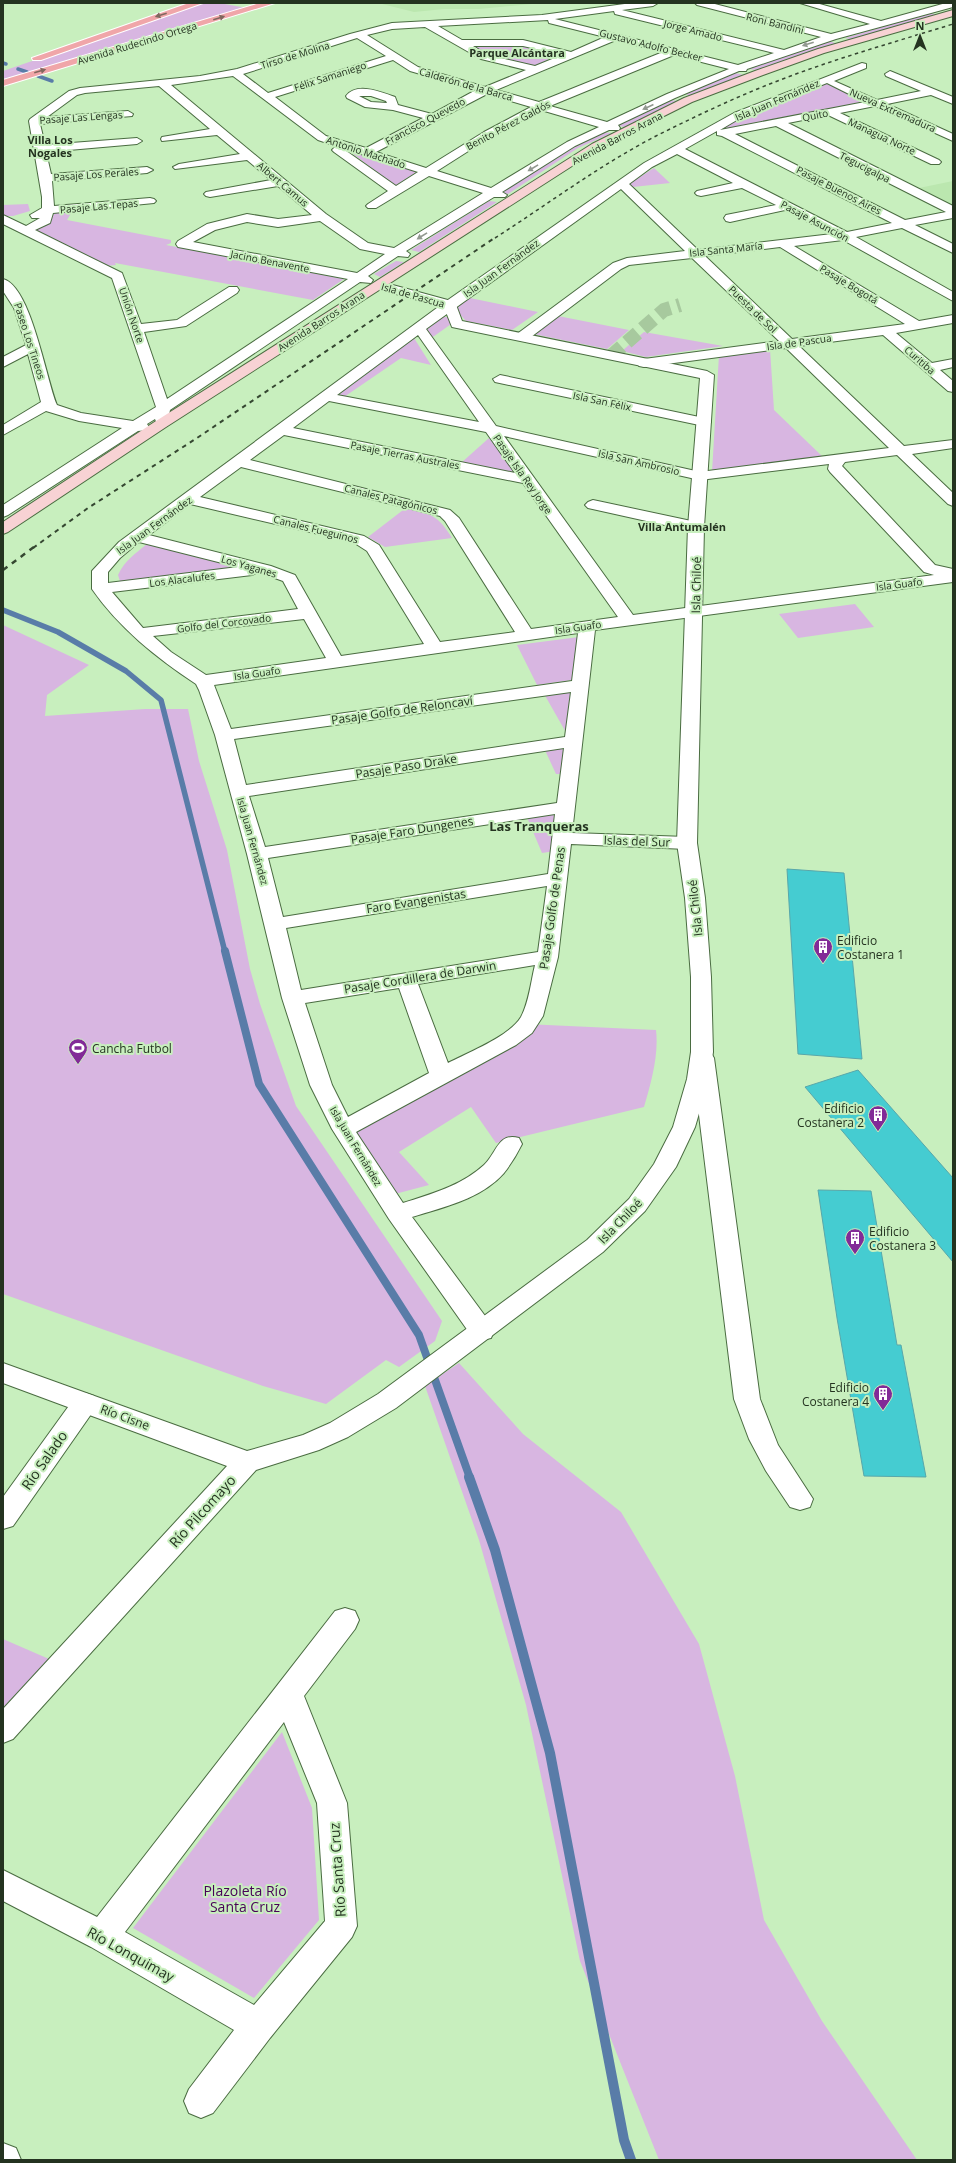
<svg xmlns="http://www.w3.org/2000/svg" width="956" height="2163" font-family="'Open Sans',sans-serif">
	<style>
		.built { fill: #bbe7af }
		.green { fill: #d8b6e1 }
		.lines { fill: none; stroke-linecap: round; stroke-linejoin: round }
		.stream-far3 { stroke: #597ca8; stroke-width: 3.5 }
		.stream-far2 { stroke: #597ca8; stroke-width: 5.5 }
		.stream-far1 { stroke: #597ca8; stroke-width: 8 }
		.stream { stroke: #597ca8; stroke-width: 10 }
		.building { fill: #45ccd1; stroke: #58a7aa }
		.minor-tunnel { stroke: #a7c99e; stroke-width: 14; stroke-dasharray: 14 7; stroke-linecap: butt }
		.minor-casing { stroke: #4a6c41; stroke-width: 2 }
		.tertiary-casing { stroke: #4a6c41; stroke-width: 2 }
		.secondary-casing { stroke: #4a6c41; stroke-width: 2 }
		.primary-casing { stroke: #fff; stroke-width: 2 }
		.minor { fill: #fff; fill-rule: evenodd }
		.tertiary { fill: #fff; fill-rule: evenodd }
		.secondary { fill: #f8d2d4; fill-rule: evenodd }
		.primary { fill: #f0a6a9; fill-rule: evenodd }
		.rail-far2 { stroke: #354731; stroke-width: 1.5; stroke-dasharray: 3.5 3.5; stroke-linecap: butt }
		.rail-far1 { stroke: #354731; stroke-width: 2; stroke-dasharray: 4.5 4.5; stroke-linecap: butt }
		.rail { stroke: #354731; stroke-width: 2.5; stroke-dasharray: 5.5 5.5; stroke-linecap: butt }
		.oneway { fill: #80675e }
		.oneway2 { fill: #929990 }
		.labels { text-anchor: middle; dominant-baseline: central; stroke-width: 4; stroke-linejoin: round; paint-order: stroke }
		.far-street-label { font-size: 10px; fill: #243320; stroke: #c8efbe }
		.far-neighbourhood-label { font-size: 11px; font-weight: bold; fill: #243320; stroke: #c8efbe }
		.street-label { font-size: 12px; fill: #243320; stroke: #c8efbe }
		.poi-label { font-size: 12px; fill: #243320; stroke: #c8efbe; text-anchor: start }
		.neighbourhood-label { font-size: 13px; font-weight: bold; fill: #243320; stroke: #c8efbe }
		.near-street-label { font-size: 14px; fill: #243320; stroke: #c8efbe }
		.near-park-label { font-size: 14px; fill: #480058; stroke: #c8efbe }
	</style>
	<rect width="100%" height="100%" fill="#c8efbe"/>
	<path class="built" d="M 378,3 L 542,3 L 479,9 L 444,9 L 414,12 Z
		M 953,181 L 953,205 L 919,188 Z"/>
	<path class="green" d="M 201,3 L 219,3 L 247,8 L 3,80 L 3,71 Z
		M 930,13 L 938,15 L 854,40 L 845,38 Z
		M 829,41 L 838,44 L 757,70 L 749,69 Z
		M 471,45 L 513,45 L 559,54 L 535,66 L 489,55 Z
		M 735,73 L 744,75 L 691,97 L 686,94 Z
		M 825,83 L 869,103 L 715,132 L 754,110 Z
		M 667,100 L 679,101 L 624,127 L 616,125 Z
		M 601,132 L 612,133 L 578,148 L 508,194 L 499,192 L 566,150 Z
		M 348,150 L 418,171 L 395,186 Z
		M 654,168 L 670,183 L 633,187 L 629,184 Z
		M 489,201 L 497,202 L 419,252 L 411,250 Z
		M 28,204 L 30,211 L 13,216 L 3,216 L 3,205 Z
		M 73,210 L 67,220 L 171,240 L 171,243 L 166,245 L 344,279 L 313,300 L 115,263 L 116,265 L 106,266 L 32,230 L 50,220 L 56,211 Z
		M 396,261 L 404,262 L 380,277 L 374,274 Z
		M 465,297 L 538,312 L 512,330 L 466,321 L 452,306 Z
		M 558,316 L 629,330 L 607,349 L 533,334 Z
		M 441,317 L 447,317 L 454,322 L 430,339 L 425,327 Z
		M 644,332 L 723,346 L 646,357 L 622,351 Z
		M 414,338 L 431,365 L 401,358 L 344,397 L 337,396 Z
		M 770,349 L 774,410 L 823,457 L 712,472 L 719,355 Z
		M 489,438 L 515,472 L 511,474 L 461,463 Z
		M 407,507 C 432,515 438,515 452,538 L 385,547 L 368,537 Z
		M 147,544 L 241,567 L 121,584 L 118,575 C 125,560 135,554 147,544 Z
		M 855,604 L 874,627 L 798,638 L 779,614 Z
		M 3,625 L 89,665 L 47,695 L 45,716 L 145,709 L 188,709 L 199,761 L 227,850 L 250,969 L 260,1004 L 296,1106 L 442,1321 L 435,1341 L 399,1367 L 386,1360 L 326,1404 L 263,1386 L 3,1294 Z
		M 579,637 L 572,680 L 537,685 L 517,645 Z
		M 573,691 L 568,736 L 543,692 Z
		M 544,748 L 566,748 L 567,774 L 556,774 Z
		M 553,811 L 560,815 L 555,851 L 542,853 L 526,815 Z
		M 525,1024 L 656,1030 C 659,1055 651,1083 644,1107 L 496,1143 L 471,1107 L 399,1152 L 429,1185 L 395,1194 L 351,1128 Z
		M 459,1363 L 523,1434 L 621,1512 L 699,1644 L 735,1776 L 764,1920 L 822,2021 L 917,2160 L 659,2160 L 580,1961 L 526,1705 L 479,1540 L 425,1386 Z
		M 3,1639 L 49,1659 L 3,1708 Z
		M 282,1732 L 312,1808 L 319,1920 L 254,1998 L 133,1928 Z"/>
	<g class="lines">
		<path class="stream-far3" d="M 3,63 L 6,64
			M 18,69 L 27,72
			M 38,76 L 52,81"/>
		<path class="stream-far2" d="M 3,610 L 58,632 L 126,671 L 161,700 L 225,952"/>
		<path class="stream-far1" d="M 225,951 L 259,1084 L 419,1335 L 470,1478"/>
		<path class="stream" d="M 469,1477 L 495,1550 L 550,1753 L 624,2140 L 631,2160"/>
	</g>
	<path class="building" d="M 787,869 L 844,873 L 862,1059 L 798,1054 Z
		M 858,1070 L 953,1178 L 953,1262 L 805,1087 Z
		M 818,1190 L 871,1191 L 897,1345 L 901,1345 L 926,1477 L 864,1476 L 837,1318 Z"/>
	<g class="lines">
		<path class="minor-tunnel" d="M 611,356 L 664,310 L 680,305"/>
		<defs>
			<path id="minor" d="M 632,3 L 658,3 L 653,6 L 622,10 L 784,50 L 821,37 L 697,5 L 695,3 L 711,3 L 831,34 L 870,24 L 800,3 L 816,3 L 881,21 L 946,3 L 953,3 L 953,7 L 836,39 L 747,69 L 746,71 L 739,71 L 675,98 L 618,125 L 620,128 L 619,130 L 609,130 L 575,146 L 502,192 L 507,195 L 505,197 L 494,197 L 406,251 L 410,254 L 408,257 L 398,256 L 368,276 L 373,280 L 371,283 L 360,282 L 170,410 L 167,424 L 157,424 L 155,419 L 147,424 L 149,427 L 147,430 L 138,431 L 8,515 L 3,517 L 3,505 L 122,428 L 79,421 L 46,411 L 3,435 L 3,425 L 41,402 L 28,354 L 3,367 L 3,357 L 26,345 L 14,308 L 3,291 L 3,279 C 31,286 46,379 57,405 L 81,413 L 133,421 L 156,407 L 112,278 L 3,224 L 3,215 L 26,226 L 40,218 L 32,218 L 30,215 L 42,208 L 42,197 L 29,121 L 30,119 L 69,91 L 80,88 L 200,76 L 237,69 L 350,34 L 392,23 L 542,15 ZM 614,11 L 615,14 L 774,53 L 738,65 L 555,19 ZM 548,20 L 549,23 L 605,37 L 571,52 L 523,40 L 462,40 L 438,26 ZM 425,27 L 481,59 L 526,70 L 485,87 L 418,67 L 367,35 L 392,29 ZM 357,38 L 386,56 L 268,93 L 243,74 ZM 616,40 L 663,52 L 539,102 L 496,90 ZM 473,46 L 523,46 L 562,55 L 535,66 L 488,55 ZM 674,55 L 729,69 L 667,94 L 607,122 L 550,106 ZM 393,60 L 410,71 L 476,90 L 432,114 L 398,105 L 395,97 C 381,92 357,82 346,96 L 347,98 L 365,107 L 393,110 L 423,118 L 366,148 L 326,136 L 275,97 ZM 233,76 L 318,140 L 339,147 L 334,148 L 332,150 L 334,152 L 388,191 L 368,204 L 366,206 L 368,208 L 376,208 L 429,176 L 483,193 L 394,248 L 368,243 L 326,214 L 171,85 ZM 159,86 L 210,129 L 162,137 L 161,139 L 162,141 L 217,135 L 240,154 L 179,164 L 173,167 L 175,169 L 247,160 L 271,180 L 206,192 L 204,194 L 206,196 L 210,197 L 278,186 L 312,215 L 278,219 L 247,214 L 207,224 L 178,241 L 176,244 L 178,247 L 348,279 L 167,399 L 144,332 L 186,326 L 237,293 L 239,290 L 237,287 L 229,287 L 177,320 L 141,324 L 122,273 L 35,230 L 50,223 L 53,213 L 154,203 L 156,201 L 154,199 L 150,198 L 54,206 L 52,181 L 147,173 L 153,170 L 147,167 L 51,174 L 46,152 L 137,144 L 142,141 L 137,138 L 45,145 L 40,124 L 132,116 L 133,114 L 128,111 L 47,117 L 77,95 L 85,93 ZM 487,94 L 531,107 L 484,132 L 426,168 L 376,152 ZM 359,96 L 371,96 L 386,101 L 387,103 L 371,102 ZM 541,110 L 599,127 L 567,142 L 491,188 L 437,171 L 492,136 ZM 342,148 L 418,172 L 396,186 ZM 320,221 L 360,249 L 385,254 L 357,273 L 193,242 L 215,230 L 247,222 L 278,227 Z
				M 862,63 L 866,64 L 866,68 L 834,81 L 877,100 L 921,91 L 886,76 L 885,74 L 890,71 L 953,97 L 953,104 L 931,95 L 887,104 L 953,134 L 953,141 L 875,106 L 840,113 L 939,160 L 941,162 L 939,164 L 931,164 L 828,115 L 788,123 L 953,206 L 953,218 L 915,225 L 953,244 L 953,253 L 902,228 L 856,237 L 953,292 L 953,301 L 843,240 L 794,246 L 919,321 L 953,315 L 953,323 L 896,333 L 932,363 L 953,359 L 953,367 L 940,370 L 953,381 L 953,392 L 948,391 L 883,335 L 799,346 L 904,446 L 953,440 L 953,448 L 912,454 L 953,493 L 953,506 L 948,504 L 897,455 L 845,462 L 842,466 L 935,565 L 953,569 L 953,582 L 595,630 L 572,833 L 687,837 L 694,839 L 697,843 L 694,847 L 687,849 L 571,844 L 558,957 L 543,1016 L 532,1033 L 516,1045 L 356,1132 L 403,1203 C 431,1194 461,1186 484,1165 C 497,1153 498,1132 519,1138 L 522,1144 C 517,1154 511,1164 504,1173 C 481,1199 444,1207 412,1217 L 491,1324 L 494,1331 L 491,1338 L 482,1340 L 473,1338 L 389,1219 L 332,1129 L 310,1085 L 282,998 L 247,854 L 215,735 L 199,690 L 196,684 C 157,658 119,628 92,589 L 92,571 L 119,542 L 445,302 L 644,163 L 734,113 ZM 827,83 L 865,102 L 720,130 L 742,117 ZM 776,126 L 946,212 L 905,220 L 735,134 ZM 717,131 L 717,135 L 722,136 L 892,223 L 847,232 L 685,149 ZM 677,154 L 733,183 L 697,191 L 695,193 L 697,195 L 701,196 L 742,188 L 776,205 L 726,215 L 724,218 L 726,221 L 730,222 L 785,210 L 832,234 L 698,250 L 629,184 L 652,167 ZM 621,189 L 685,251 L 627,258 L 613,263 L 517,334 L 515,337 L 517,340 L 527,340 L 621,269 L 629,265 L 692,258 L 779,341 L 644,359 L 639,360 L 637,363 L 639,366 L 644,367 L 786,348 L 889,448 L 700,472 L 496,426 L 426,329 ZM 780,247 L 905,324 L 792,339 L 705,256 ZM 418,335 L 479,422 L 337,395 ZM 329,401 L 486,432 L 515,473 L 293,428 ZM 284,435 L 523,483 L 618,617 L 531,629 L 459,518 L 450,510 L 250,460 ZM 504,436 L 700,480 L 829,464 L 828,469 L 830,472 L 924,572 L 934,575 L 633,615 ZM 241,467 L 440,516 L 445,521 L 515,632 L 440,642 L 379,545 L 364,536 L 200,497 ZM 190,504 L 353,542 L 367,551 L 424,644 L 341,656 L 295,575 L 271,566 L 149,535 ZM 139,542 L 238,567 L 108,583 L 108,572 L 120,558 ZM 258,572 L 283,581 L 298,609 L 143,628 L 112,592 L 252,575 ZM 304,619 L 326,658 L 206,675 L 171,652 L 153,636 ZM 578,633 L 572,681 L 231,729 L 214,685 ZM 571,692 L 565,737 L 246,785 L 234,739 ZM 564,748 L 557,803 L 265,847 L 249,796 ZM 555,814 L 548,874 L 283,917 L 268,858 ZM 547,886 L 538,952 L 301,990 L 286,928 ZM 535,965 C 531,981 529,1002 521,1017 C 510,1036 467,1053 448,1063 L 418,984 ZM 399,988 L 429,1073 L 348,1117 L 332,1085 L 305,1003 Z
				M 500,375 L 704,418 L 709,419 L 711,422 L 709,425 L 704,426 L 495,382 L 493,379 Z
				M 593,500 L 696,522 L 701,524 L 704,527 L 701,530 L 696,532 L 588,508 L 585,505 L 588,502 Z
				M 703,1051 L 711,1053 L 714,1058 L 760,1399 L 778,1445 L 813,1499 L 810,1507 L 800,1510 L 790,1507 L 766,1471 L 749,1439 L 734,1399 L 692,1058 L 695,1053 Z
				M 85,1393 L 94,1396 L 98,1403 L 94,1410 L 13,1526 L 3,1529 L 3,1497 L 76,1396 Z
				M 345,1608 L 355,1611 L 359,1620 L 355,1629 L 304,1696 L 347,1803 L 357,1926 L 352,1937 L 270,2038 L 213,2113 L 201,2118 L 189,2113 L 184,2101 L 189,2089 L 234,2030 L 91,1947 L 3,1901 L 3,1870 L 97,1917 L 335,1611 ZM 284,1722 L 317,1803 L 325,1921 L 254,2005 L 125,1932 Z
				M 3,2143 L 16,2148 L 21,2160 L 3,2160 Z"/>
			<path id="tertiary" d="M 378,281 L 455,302 L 462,321 L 707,371 L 714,375 L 704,527 L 697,843 L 705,898 L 711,977 L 713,1052 L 709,1079 L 695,1127 L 676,1167 L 645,1211 L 603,1252 L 396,1408 L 348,1437 L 319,1450 L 256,1470 L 13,1739 L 3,1743 L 3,1709 L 227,1466 L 3,1383 L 3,1363 L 247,1451 L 303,1435 L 330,1423 L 378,1394 L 587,1240 L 629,1199 L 654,1164 L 673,1127 L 687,1079 L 691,1052 L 691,977 L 685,898 L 677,843 L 688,527 L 700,378 L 452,327 L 444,307 L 374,288 L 372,285 Z"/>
			<path id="secondary" d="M 953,10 L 953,16 L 824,53 L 763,75 L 692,102 L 600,148 L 166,427 L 8,532 L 3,534 L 3,522 L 156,421 L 592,144 L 684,98 L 755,71 L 818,49 Z"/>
			<path id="primary" d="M 189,3 L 203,3 L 41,60 L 33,60 L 32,58 Z
				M 260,3 L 275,3 L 3,86 L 3,80 Z"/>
		</defs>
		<use href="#minor" class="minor-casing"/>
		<use href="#tertiary" class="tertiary-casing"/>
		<use href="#secondary" class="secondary-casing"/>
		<use href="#primary" class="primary-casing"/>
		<use href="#minor" class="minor"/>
		<use href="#tertiary" class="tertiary"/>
		<use href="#secondary" class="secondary"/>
		<use href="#primary" class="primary"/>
		<path class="rail-far2" d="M 495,238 C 548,204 600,165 656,136 C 696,116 738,96 780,80 C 837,58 895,42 953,24"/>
		<path class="rail-far1" d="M 33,548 L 88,508 L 197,438 L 496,237"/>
		<path class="rail" d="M 3,570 L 34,547"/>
	</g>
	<defs><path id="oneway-solid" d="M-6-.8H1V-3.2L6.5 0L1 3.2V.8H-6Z"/></defs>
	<g class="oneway">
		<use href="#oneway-solid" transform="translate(161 15) rotate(162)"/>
		<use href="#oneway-solid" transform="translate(219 18) rotate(-17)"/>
		<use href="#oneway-solid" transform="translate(40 71) rotate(-16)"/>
	</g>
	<g class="oneway2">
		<use href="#oneway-solid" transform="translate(808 44) rotate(162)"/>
		<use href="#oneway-solid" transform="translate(648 107) rotate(155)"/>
		<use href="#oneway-solid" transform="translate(533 168) rotate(149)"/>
		<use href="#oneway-solid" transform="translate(422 236) rotate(148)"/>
	</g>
	<defs>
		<symbol id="building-pin" viewBox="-11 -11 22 30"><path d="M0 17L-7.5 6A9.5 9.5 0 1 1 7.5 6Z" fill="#822a97" stroke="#c8efbe"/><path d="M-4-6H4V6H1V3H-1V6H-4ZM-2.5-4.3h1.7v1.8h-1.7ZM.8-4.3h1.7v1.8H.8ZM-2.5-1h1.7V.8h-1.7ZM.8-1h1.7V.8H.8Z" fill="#fff"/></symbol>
		<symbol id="stadium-pin" viewBox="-11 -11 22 30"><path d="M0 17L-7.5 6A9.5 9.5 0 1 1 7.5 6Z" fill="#822a97" stroke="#c8efbe"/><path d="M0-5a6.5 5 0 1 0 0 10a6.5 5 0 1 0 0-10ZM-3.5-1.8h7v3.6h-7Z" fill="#fff"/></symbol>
	</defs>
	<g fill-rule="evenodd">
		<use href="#building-pin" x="812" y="936" width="22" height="30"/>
		<use href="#stadium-pin" x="67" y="1037" width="22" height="30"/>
		<use href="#building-pin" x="867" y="1104" width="22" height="30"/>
		<use href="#building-pin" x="844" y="1227" width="22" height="30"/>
		<use href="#building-pin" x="872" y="1383" width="22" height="30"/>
	</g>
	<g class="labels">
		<g class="far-street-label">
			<text transform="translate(775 23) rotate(14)">Roni Bandini</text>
			<text transform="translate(693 30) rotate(14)">Jorge Amado</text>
			<text transform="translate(137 43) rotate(-17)">Avenida Rudecindo Ortega</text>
			<text transform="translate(651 45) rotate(14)">Gustavo Adolfo Becker</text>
			<text transform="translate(295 55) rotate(-17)">Tirso de Molina</text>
			<text transform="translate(330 76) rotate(-18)">Félix Samaniego</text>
			<text transform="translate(466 84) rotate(16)">Calderón de la Barca</text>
			<text transform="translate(777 100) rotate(-23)">Isla Juan Fernández</text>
			<text transform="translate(893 110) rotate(24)">Nueva Extremadura</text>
			<text transform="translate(815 115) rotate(-11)">Quito</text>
			<text transform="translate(81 117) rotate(-4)">Pasaje Las Lengas</text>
			<text transform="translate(425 121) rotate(-28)">Francisco Quevedo</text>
			<text transform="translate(508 125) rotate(-28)">Benito Pérez Galdós</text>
			<text transform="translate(882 136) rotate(25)">Managua Norte</text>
			<text transform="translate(617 138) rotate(-28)">Avenida Barros Arana</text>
			<text transform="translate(366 152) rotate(18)">Antonio Machado</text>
			<text transform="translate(865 167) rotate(27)">Tegucigalpa</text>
			<text transform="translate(96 174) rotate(-4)">Pasaje Los Perales</text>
			<text transform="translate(283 184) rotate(40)">Albert Camus</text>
			<text transform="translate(839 190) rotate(27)">Pasaje Buenos Aires</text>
			<text transform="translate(99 206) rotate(-5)">Pasaje Las Tepas</text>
			<text transform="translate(815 221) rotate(28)">Pasaje Asunción</text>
			<text transform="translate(726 249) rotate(-6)">Isla Santa María</text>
			<text transform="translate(270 261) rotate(11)">Jacino Benavente</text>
			<text transform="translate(501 268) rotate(-36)">Isla Juan Fernández</text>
			<text transform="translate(849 284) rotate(31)">Pasaje Bogotá</text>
			<text transform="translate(413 295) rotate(16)">Isla de Pascua</text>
			<text transform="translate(753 309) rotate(44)">Puesta de Sol</text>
			<text transform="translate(132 315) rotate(71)">Unión Norte</text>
			<text transform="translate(321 321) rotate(-33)">Avenida Barros Arana</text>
			<text transform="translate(30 341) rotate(72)">Paseo Los Tineos</text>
			<text transform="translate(799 342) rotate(-8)">Isla de Pascua</text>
			<text transform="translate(920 360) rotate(41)">Curitiba</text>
			<text transform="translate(602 401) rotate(12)">Isla San Félix</text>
			<text transform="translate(405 455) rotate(11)">Pasaje Tierras Australes</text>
			<text transform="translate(639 462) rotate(13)">Isla San Ambrosio</text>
			<text transform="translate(523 474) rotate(55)">Pasaje Isla Rey Jorge</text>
			<text transform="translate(391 499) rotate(14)">Canales Patagónicos</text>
			<text transform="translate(154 525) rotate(-36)">Isla Juan Fernández</text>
			<text transform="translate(316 529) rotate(14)">Canales Fueguinos</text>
			<text transform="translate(249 566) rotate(16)">Los Yaganes</text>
			<text transform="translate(182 579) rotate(-7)">Los Alacalufes</text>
			<text transform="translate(899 584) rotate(-7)">Isla Guafo</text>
			<text transform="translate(224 623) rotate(-7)">Golfo del Corcovado</text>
			<text transform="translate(578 627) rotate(-8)">Isla Guafo</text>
			<text transform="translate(257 673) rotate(-8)">Isla Guafo</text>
			<text transform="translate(253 841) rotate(74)">Isla Juan Fernández</text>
			<text transform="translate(356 1146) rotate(59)">Isla Juan Fernández</text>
		</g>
		<g class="far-neighbourhood-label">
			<text x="517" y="52">Parque Alcántara</text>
			<text x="50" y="139">Villa Los<tspan x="50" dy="13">Nogales</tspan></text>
			<text x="682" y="526">Villa Antumalén</text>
		</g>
		<g class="street-label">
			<text transform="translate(696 585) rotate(-89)">Isla Chiloé</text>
			<text transform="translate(402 710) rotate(-8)">Pasaje Golfo de Reloncaví</text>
			<text transform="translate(406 766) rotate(-9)">Pasaje Paso Drake</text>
			<text transform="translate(412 830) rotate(-9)">Pasaje Faro Dungenes</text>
			<text transform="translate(637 841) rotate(2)">Islas del Sur</text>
			<text transform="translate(416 901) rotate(-9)">Faro Evangenistas</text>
			<text transform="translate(552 908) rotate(-82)">Pasaje Golfo de Penas</text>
			<text transform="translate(695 908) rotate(-96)">Isla Chiloé</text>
			<text transform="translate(420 977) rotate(-9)">Pasaje Cordillera de Darwin</text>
			<text transform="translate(620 1221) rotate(-46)">Isla Chiloé</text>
			<text transform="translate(125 1417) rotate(20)">Río Cisne</text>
		</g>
		<g class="poi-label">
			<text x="837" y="940">Edificio<tspan x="837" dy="14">Costanera 1</tspan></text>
			<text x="92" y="1048">Cancha Futbol</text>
			<text x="864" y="1108" text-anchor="end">Edificio<tspan x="864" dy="14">Costanera 2</tspan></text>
			<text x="869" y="1231">Edificio<tspan x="869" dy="14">Costanera 3</tspan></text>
			<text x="869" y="1387" text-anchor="end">Edificio<tspan x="869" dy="14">Costanera 4</tspan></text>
		</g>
		<g class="neighbourhood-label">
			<text x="539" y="826">Las Tranqueras</text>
		</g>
		<g class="near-street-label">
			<text transform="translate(44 1460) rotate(-55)">Río Salado</text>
			<text transform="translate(202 1511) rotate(-48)">Río Pilcomayo</text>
			<text transform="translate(337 1870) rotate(-94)">Río Santa Cruz</text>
			<text transform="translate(131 1954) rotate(29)">Río Lonquimay</text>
		</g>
		<g class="near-park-label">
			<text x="245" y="1890">Plazoleta Río<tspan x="245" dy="16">Santa Cruz</tspan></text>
		</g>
	</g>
	<rect width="956" height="2163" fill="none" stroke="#243320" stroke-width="8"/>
	<g transform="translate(920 36)" stroke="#c8efbe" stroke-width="3" paint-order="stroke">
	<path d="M0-3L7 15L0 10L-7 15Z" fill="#243320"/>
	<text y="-6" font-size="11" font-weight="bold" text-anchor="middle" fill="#243320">N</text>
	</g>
</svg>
